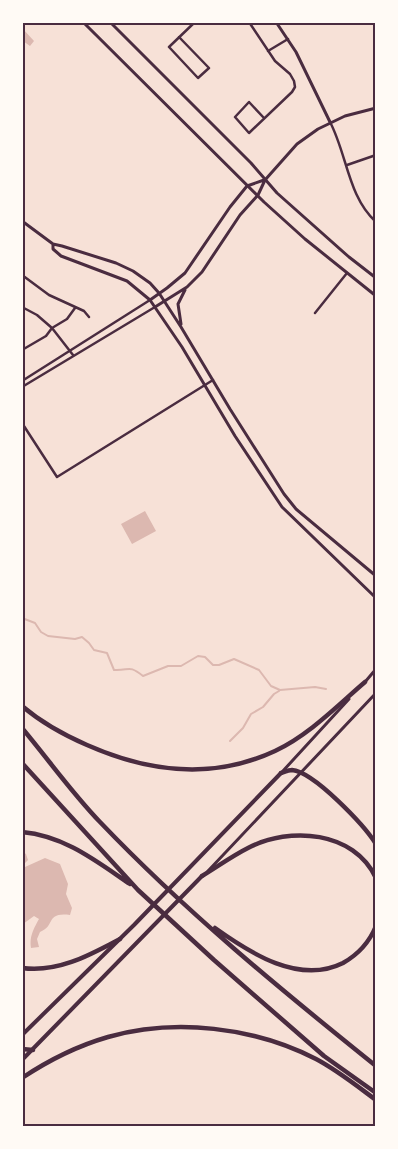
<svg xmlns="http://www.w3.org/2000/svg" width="398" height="1149" font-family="'PT Sans',sans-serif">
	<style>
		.water { fill: #dcb8b0 }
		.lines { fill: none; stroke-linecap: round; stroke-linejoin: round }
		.stream { stroke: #dcb8b0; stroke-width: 2 }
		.minor { stroke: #4a2c40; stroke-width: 2.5 }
		.tertiary { stroke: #4a2c40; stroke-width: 3 }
		.secondary { stroke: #4a2c40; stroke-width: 3 }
		.trunk { stroke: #4a2c40; stroke-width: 4 }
		.motorway { stroke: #4a2c40; stroke-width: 4.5 }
		.neatline { fill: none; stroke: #4a2c40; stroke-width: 2 }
	</style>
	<rect width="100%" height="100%" fill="#f7e1d7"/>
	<path class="water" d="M 23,29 L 34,41 L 30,46 L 23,41 Z
		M 145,511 L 156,531 L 132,544 L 121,524 Z
		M 23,852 L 26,854 L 28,860 L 25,863 L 25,867 L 45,858 L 60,864 L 68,884 L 66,894 L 72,908 L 70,915 C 45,912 56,926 40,932 L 37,939 L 39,947 L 31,948 C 29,937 34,928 39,919 L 34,916 L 23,924 Z"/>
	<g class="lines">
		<path class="stream" d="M 22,618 L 35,623 L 41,632 L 48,636 L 75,639 L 82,637 L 89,643 L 94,650 L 107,653 L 114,670 C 130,671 128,664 143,676 L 168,666 L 181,666 L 198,656 L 205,657 L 213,665 L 219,665 L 234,659 L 259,670 L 271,686 L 280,690 L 315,687 L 326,689
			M 230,741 L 243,728 L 251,714 L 263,707 L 274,694 L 279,691"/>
		<path class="minor" d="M 249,22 L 275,61 L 290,74 L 294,81 L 295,87 L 292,92 L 249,133 L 235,117 L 249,102 L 264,118
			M 179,37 L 209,68 L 198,78 L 169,47 L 195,22
			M 268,51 L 288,39
			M 330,122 C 347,154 348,197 376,222
			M 347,165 L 376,155
			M 22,275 L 49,295 L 84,311 L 89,317
			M 22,307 L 37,315 L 52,328 L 73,355
			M 315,313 L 347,273
			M 22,350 L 46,336 L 52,328 L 67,319 L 75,308
			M 22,381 L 150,300
			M 22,387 L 155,307
			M 22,423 L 57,477 L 213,380"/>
		<path class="tertiary" d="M 276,22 L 296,52 L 330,122
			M 22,221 L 53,244 L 62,246 L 116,263 L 133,271 L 150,283 L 159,293 L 181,327 L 230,409 L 284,494 L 296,509 L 376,576
			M 53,244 L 53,249 L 61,256 L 127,281 L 150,300 L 182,347 L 235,436 L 282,507 L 376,598
			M 150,300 L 167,288 L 185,273 L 230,207 L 247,186 L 264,180
			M 155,307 L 187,287 L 202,272 L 240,215 L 258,195 L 265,180 L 297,144 L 318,129 L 345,116 L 376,108
			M 181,324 L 178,304 L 185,290"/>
		<path class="secondary" d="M 83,22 L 264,202 L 305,239 L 376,296
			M 110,22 L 251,163 L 277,193 L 349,257 L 376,278
			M 365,682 L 376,669
			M 282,772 L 349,699
			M 208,871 L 376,693"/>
		<path class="trunk" d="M 22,1035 L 134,925 L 281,773
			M 22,1060 L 202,876"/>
		<path class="motorway" d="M 22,706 C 42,723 64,735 87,745 C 148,772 213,780 275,751 C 309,735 337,706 365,682
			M 22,728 C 48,759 72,793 100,822 C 185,911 280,989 376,1066
			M 22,763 L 138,890 L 214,960 L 324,1056 L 376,1093
			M 281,773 C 284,772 289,770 292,770 C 314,772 364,825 376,844
			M 22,832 C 65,836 96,861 130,884
			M 202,876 C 217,867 232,856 248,848 C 290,826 354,831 376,878
			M 215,928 C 250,953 299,985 343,963 C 359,954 369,943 376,926
			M 22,968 C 58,973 90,955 120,939
			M 22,1049 L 33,1050
			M 22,1078 C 49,1060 77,1046 108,1037 C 175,1018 254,1027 316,1059 C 337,1070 357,1086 376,1100"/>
	</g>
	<rect width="398" height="1149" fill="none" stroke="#fffaf5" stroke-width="48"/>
	<rect x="24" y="24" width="350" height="1101" class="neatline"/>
</svg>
